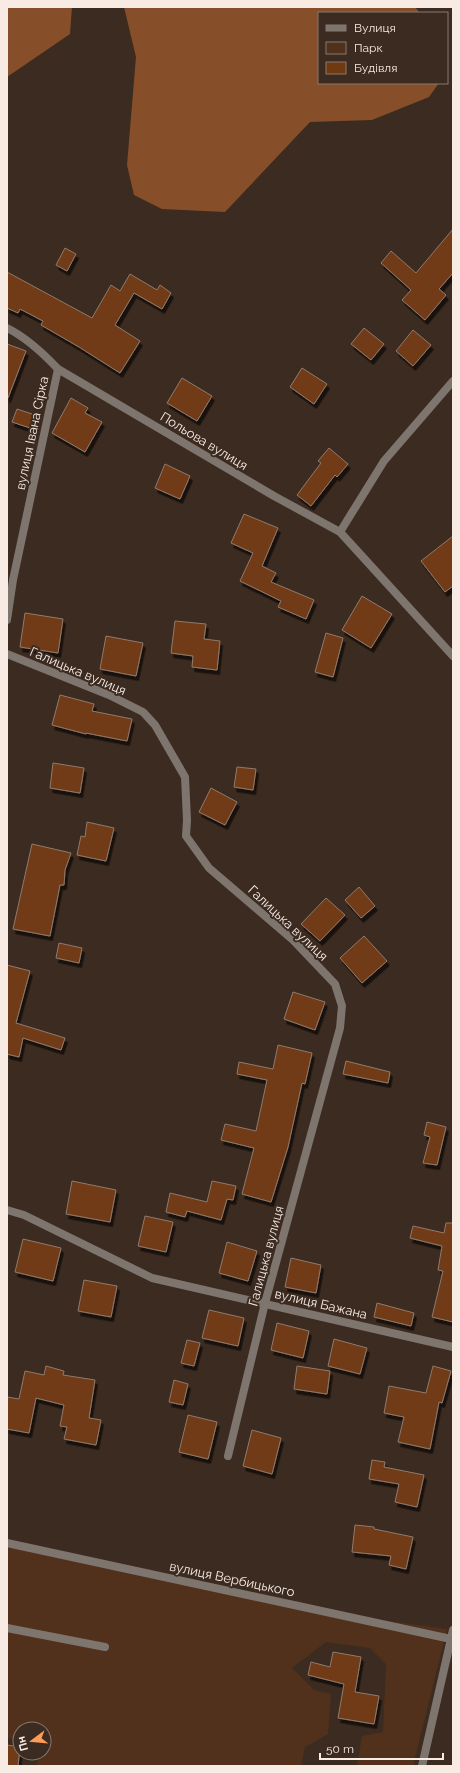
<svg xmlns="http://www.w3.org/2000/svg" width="460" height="1773" font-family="Raleway,sans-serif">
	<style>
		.green { fill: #51311c }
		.forest { fill: #864f29 }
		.building { fill: #6f3a12; stroke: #907b6e; filter: url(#shadow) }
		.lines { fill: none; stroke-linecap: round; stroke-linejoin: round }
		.service { stroke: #7e756f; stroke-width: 8 }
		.minor { stroke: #7e756f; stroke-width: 8 }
		.labels { text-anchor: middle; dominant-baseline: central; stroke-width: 4; stroke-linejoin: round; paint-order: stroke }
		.street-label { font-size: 13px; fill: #f7ebe4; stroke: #3c2b20 }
	</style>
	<defs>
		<filter id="shadow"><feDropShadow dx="2.5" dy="4.5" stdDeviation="0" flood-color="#0009"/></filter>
	</defs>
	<rect width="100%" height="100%" fill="#3c2b20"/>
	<path class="green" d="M 7,1541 L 330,1613 L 447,1629 L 413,1766 L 357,1766 L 362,1736 L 383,1732 L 386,1664 L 370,1648 L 326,1642 L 292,1668 L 314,1690 L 331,1694 L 328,1734 L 305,1747 L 301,1766 L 37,1766 L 38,1753 L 44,1753 L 44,1729 L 20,1729 L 20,1740 L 7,1738 Z"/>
	<path class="forest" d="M 7,7 L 72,7 L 70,34 L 7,77 Z
		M 124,7 L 415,7 L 420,13 L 319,13 L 319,83 L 439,83 L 429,97 L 372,120 L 310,122 L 225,212 L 162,209 L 134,195 L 127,165 L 136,57 Z"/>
	<path class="building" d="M 453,229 L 453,273 L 439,289 L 446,295 L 425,320 L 402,300 L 411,290 L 381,263 L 391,251 L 416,273 Z
		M 65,248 L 76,254 L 67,271 L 56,265 Z
		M 7,272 L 92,318 L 111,285 L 120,291 L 130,274 L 157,290 L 160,285 L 171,293 L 162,309 L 134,293 L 115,325 L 140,341 L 120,373 L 79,347 L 41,325 L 43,321 L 20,309 L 18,313 L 7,308 Z
		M 364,328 L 384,344 L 371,360 L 351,344 Z
		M 413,330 L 431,345 L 413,366 L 396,351 Z
		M 7,344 L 26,351 L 8,398 L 7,398 Z
		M 302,368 L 327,384 L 314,404 L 290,387 Z
		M 182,378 L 212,396 L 197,421 L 167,403 Z
		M 71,398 L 88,408 L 85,413 L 102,422 L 85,452 L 52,433 Z
		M 17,409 L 35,415 L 30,428 L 12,422 Z
		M 329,448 L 348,464 L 337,477 L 335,475 L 311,506 L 297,495 L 321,463 L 318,461 Z
		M 165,464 L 190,476 L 180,499 L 155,488 Z
		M 244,514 L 278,528 L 262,566 L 276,573 L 271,582 L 314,600 L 306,619 L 278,607 L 281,601 L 240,581 L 253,553 L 231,543 Z
		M 453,536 L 453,586 L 445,592 L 421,561 Z
		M 362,596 L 392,614 L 371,648 L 342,630 Z
		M 25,613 L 63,619 L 58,653 L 20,647 Z
		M 175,621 L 206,624 L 204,639 L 220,641 L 217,670 L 192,667 L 193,656 L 171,653 Z
		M 326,633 L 343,638 L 333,677 L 315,672 Z
		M 106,636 L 143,643 L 136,676 L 100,669 Z
		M 60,695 L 94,704 L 92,711 L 132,719 L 127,741 L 86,733 L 86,734 L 52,725 Z
		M 53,763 L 84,768 L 80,793 L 50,788 Z
		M 237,767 L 256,769 L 253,790 L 234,787 Z
		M 211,788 L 237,802 L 225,825 L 199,812 Z
		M 87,822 L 114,828 L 106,861 L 77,855 L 81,836 L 85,837 Z
		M 32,844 L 71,853 L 65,870 L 64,885 L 60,885 L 50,936 L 13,929 Z
		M 359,887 L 375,906 L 361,918 L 345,900 Z
		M 326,898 L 345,915 L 320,941 L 301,924 Z
		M 364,936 L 387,961 L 362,983 L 340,958 Z
		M 59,943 L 82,948 L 79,963 L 56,958 Z
		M 7,965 L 30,971 L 16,1023 L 65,1038 L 61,1050 L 23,1038 L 19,1057 L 7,1054 Z
		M 293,992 L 325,1002 L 315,1030 L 284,1019 Z
		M 278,1045 L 312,1053 L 305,1084 L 302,1083 L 288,1147 L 271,1202 L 242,1194 L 254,1148 L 221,1140 L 225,1124 L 256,1131 L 267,1080 L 237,1074 L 239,1062 L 273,1069 Z
		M 346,1061 L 390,1072 L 388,1083 L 343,1074 Z
		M 427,1122 L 446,1127 L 437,1165 L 423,1163 L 430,1137 L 424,1135 Z
		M 72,1181 L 116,1190 L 110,1222 L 66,1214 Z
		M 212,1181 L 236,1186 L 233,1200 L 227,1199 L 221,1220 L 187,1211 L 185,1217 L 166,1212 L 170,1193 L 207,1202 Z
		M 145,1216 L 173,1222 L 166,1252 L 138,1246 Z
		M 446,1223 L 453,1223 L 453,1322 L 432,1317 L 443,1271 L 438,1270 L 442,1246 L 410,1238 L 413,1226 L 444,1233 Z
		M 23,1239 L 61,1248 L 53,1281 L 15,1272 Z
		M 227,1242 L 257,1251 L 248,1281 L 219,1273 Z
		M 291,1258 L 321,1265 L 316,1293 L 285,1287 Z
		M 84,1280 L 117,1286 L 111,1317 L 78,1311 Z
		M 377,1303 L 414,1313 L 411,1326 L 374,1317 Z
		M 209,1310 L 244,1318 L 238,1346 L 202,1338 Z
		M 277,1323 L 309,1331 L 303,1358 L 271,1350 Z
		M 334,1339 L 367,1348 L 360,1374 L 328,1366 Z
		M 187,1340 L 200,1343 L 194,1366 L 181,1363 Z
		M 46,1366 L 64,1371 L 63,1375 L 95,1380 L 89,1418 L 101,1420 L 96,1445 L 64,1439 L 67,1427 L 60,1426 L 64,1405 L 36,1398 L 29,1433 L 7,1429 L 7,1397 L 19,1399 L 25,1371 L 44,1375 Z
		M 297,1366 L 330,1371 L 327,1394 L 294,1389 Z
		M 433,1366 L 451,1371 L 442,1403 L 439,1402 L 430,1449 L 398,1442 L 404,1417 L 384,1413 L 389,1386 L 426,1393 Z
		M 174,1380 L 188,1384 L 183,1405 L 169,1402 Z
		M 188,1415 L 217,1422 L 208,1459 L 179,1452 Z
		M 252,1430 L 281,1438 L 272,1474 L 243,1466 Z
		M 372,1460 L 385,1462 L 384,1467 L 424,1475 L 417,1507 L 395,1502 L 399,1484 L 369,1479 Z
		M 355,1525 L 374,1527 L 374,1529 L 413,1537 L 406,1569 L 389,1565 L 391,1556 L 352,1552 Z
		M 333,1652 L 361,1657 L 355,1692 L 379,1696 L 374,1724 L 338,1718 L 344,1684 L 308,1675 L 311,1662 L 330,1667 Z
		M 7,1745 L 20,1747 L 18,1766 L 7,1766 Z"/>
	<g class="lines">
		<path class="service" d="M 7,328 C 27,338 43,353 58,369"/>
		<path class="minor" d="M 340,532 L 384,461 L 453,381
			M 7,620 L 13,580 L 58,369 L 274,496 L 340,532 L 453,656
			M 7,654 L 109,695 L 143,712 L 155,725 L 185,777 L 187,820 L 186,836 L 209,868 L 293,940 L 335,984 L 342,1006 L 340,1028 L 265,1303 L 228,1456
			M 7,1210 L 24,1215 L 152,1278 L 453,1347
			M 7,1543 L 451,1639
			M 7,1628 L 105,1647
			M 422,1766 L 453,1630"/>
	</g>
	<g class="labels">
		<g class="street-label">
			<text transform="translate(32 433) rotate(-78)">вулиця Івана Сірка</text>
			<text transform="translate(204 441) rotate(31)">Польова вулиця</text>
			<text transform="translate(78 671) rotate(23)">Галицька вулиця</text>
			<text transform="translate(288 923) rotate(43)">Галицька вулиця</text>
			<text transform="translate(266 1256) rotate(-75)">Галицька вулиця</text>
			<text transform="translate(321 1304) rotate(13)">вулиця Бажана</text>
			<text transform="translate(232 1579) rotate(12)">вулиця Вербицького</text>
		</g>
	</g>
	<rect width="460" height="1773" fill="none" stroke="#f7ebe4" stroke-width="16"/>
	<rect x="318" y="12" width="130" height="72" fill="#3c2b20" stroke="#87786e"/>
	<rect x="326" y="25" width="20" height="6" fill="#7e756f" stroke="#87786e"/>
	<text x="354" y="32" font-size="12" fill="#f7ebe4">Вулиця</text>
	<rect x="326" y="42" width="20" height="12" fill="#51311c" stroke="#87786e"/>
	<text x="354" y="52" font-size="12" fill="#f7ebe4">Парк</text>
	<rect x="326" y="62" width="20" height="12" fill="#6f3a12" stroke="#87786e"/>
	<text x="354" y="72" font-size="12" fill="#f7ebe4">Будівля</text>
	<g transform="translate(32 1741) rotate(254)"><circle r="19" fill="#3c2b20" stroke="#87786e"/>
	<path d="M0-3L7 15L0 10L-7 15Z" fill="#fe9b58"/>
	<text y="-6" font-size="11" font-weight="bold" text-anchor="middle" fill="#f7ebe4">Пн</text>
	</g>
	<path d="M320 1753v6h123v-6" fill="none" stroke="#f7ebe4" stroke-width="2"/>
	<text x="326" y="1753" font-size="12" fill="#f7ebe4" stroke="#3c2b20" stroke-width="3" paint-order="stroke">50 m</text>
</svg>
